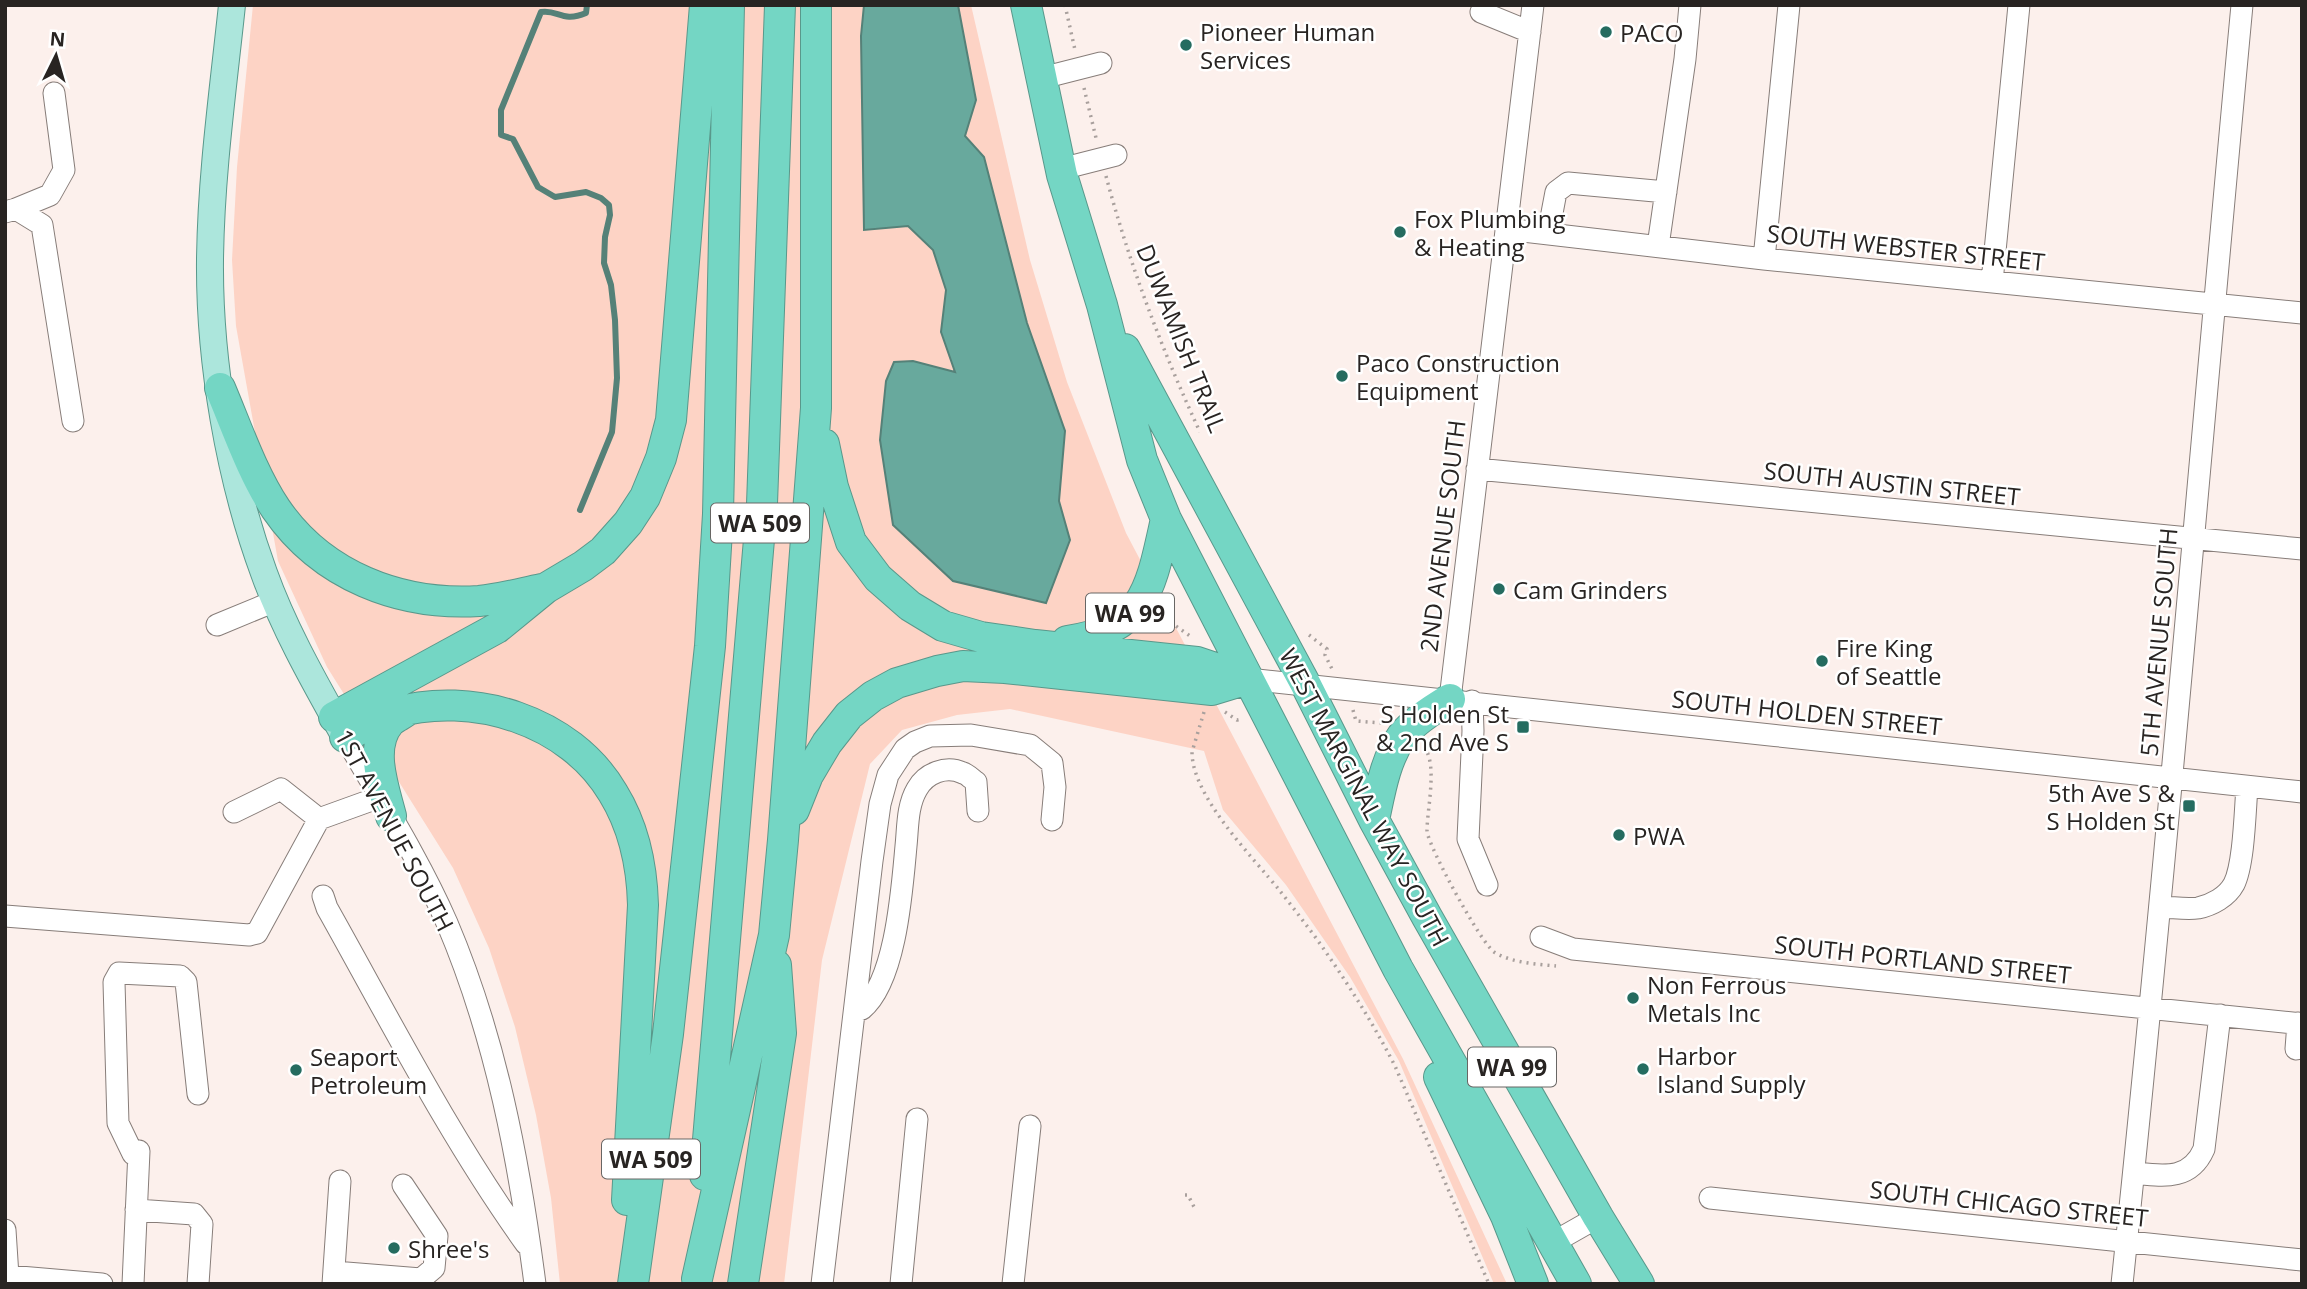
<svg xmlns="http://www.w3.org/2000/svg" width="2307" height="1289" font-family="'Open Sans',sans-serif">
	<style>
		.green { fill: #fdd3c5 }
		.water { fill: #68a99d; stroke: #558178; stroke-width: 2 }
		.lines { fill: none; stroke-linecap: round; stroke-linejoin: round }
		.stream { stroke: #558178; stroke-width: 6 }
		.minor-casing { stroke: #877d79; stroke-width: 23 }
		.major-casing { stroke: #59988b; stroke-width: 28 }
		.highway-casing { stroke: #59988b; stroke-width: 32 }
		.path { stroke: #a9a09d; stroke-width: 3.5; stroke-dasharray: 2 5; stroke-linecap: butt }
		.minor { stroke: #fff; stroke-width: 21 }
		.major { stroke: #ace6dc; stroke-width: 26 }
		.highway { stroke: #74d6c4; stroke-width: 30 }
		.poi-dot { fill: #256c60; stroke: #fff; stroke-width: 2.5 }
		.labels { text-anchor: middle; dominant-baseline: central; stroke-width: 5; stroke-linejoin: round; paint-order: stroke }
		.shield { fill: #fff; stroke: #686664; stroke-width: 2 }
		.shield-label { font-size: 23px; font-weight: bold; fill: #282422 }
		.poi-label { font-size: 24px; fill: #282422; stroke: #fff; text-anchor: start }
		.street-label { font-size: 24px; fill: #282422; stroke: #fff }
	</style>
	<rect width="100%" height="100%" fill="#fcf0ec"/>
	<path class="green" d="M 253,5 L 971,5 L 1030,260 L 1067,382 L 1126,533 L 1403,1059 L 1507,1284 L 1494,1284 L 1399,1061 L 1350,977 L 1286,885 L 1223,810 L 1204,751 L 1010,709 L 957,715 L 902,730 L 870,764 L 822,960 L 784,1284 L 560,1284 L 551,1198 L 536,1115 L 515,1027 L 489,948 L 453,868 L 327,667 L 278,561 L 236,326 L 232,260 L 237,167 Z"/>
	<path class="water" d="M 864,5 L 958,5 L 976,100 L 965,136 L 984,157 L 1027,323 L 1065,431 L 1059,501 L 1070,540 L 1046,603 L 953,581 L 893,525 L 880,440 L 886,381 L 894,362 L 913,361 L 955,372 L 941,332 L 946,290 L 933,250 L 908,226 L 864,230 L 861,36 Z"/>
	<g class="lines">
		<path class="stream" d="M 580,510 L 612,432 L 617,378 L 615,320 L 611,285 L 604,263 L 605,237 L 610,215 L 609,205 L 601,198 L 586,192 L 555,197 L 538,187 L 513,139 L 501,135 L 501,110 L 541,12 C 558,9 562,23 586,13 L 587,5"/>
		<defs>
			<path id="minor" d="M 1481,12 L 1530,32
				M 1042,78 L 1101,63
				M 1061,169 L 1116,155
				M 16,209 L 50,195 L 64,170 L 54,93
				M 5,212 L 16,209 L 42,225 L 73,421
				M 1506,229 L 1764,259 L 2302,313
				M 1548,234 L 1556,192 L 1568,183 L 1666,192
				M 1658,246 L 1685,59 L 1690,5
				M 1764,259 L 1789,5
				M 1992,282 L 2019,5
				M 1477,469 L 2302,549
				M 217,625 L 275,601
				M 1248,679 C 1600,714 1950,757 2302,792
				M 1450,699 L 1533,5
				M 1472,701 L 1473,731 L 1468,839 L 1487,885
				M 345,737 C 380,798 419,859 447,923 C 496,1038 519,1160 535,1284
				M 234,812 L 281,789 L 319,819 L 380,797
				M 323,896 L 327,908 C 391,1022 450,1138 526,1244
				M 2160,907 C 2172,907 2186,910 2198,908 C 2212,905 2227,897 2234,884 C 2244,864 2245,811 2247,787
				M 5,916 L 249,935 L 257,933 L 319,819
				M 1541,937 L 1573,949 L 2302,1024
				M 855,1008 L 862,1009 C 896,981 902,889 906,846 C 908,827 907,806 917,789 C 926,773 946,765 963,773 C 967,774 972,779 976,782 L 978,811
				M 2296,1049 L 2298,1023
				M 133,1154 L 118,1123 L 114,982 L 119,973 L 180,976 L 186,982 L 198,1094
				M 2134,1173 C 2163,1176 2190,1181 2204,1149 L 2220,1015
				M 1710,1198 L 2302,1260
				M 136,1210 L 194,1214 L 202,1224 L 198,1284
				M 5,1230 L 8,1276 L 102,1284
				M 1554,1242 L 1598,1217
				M 334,1272 L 421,1279 L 434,1268 L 437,1236 L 403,1185
				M 133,1284 L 139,1151
				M 333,1284 L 340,1181
				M 822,1284 L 872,861 L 880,804 L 888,775 L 905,749 L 915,742 L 930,736 L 971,735 L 1030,745 L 1052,763 L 1055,787 L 1052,820
				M 901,1284 L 917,1119
				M 1013,1284 L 1030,1126
				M 2122,1284 C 2167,858 2202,431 2242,5"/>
			<path id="major" d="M 232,5 C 223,90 211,175 210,260 C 209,361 229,478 264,573 C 284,629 315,683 344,735"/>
			<path id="highway" d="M 1026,5 L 1062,175 L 1102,305 L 1142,460 L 1166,519 L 1398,969 L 1576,1284
				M 1125,349 L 1306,685 L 1374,820 L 1427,917 L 1598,1217 L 1639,1284
				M 220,388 C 237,428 252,473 276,509 C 322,576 400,606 479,601 C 500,599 522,593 542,589
				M 824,444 L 833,487 L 851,542 L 878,578 L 910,606 L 943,626 L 981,637 L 1035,645 L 1197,662 L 1248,679
				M 1067,641 C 1146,630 1151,586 1166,519
				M 334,717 L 497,628 L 546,588 L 583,566 L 603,551 L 628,523 L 645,497 L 661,458 L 671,420 L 705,5
				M 345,737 C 361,729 377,718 393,713 C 472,690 570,720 613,793 C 634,827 642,866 643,905 L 627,1200
				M 794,810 L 808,775 L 827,743 L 849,715 L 873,696 L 897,683 L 937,671 L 963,666 L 1005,668 L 1212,690 L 1248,679
				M 391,816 C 384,788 368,747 390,722 C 394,718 401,715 405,712
				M 1374,820 C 1380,792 1385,760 1402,736 C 1414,721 1433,709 1450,699
				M 1439,1077 L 1506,1216 L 1533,1284
				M 705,1175 L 762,504 L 780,5
				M 697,1279 L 774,935 L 783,840 L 816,408 L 816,5
				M 633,1284 L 668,1034 L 710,646 L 718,514 L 729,5
				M 743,1284 L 781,1033 L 776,965"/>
		</defs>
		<use href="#minor" class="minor-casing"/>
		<use href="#major" class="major-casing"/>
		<use href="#highway" class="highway-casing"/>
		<path class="path" d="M 1065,5 L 1075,50
			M 1084,88 L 1097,142
			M 1106,176 C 1129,263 1162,350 1200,432
			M 1159,614 L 1190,636
			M 1309,635 L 1327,649 L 1325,655 L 1332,669
			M 1353,710 L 1356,721 L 1382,723
			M 1204,712 L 1192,752 C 1192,797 1253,857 1280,891 C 1292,906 1304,922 1316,938 C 1345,979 1372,1021 1395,1066 L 1489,1284
			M 1225,712 L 1237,720 L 1242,719
			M 1424,747 C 1438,764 1427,809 1427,831 C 1428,846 1481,943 1494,952 C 1512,963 1536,964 1556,966
			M 1185,1195 L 1188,1195 L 1194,1207"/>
		<use href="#minor" class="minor"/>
		<use href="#major" class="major"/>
		<use href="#highway" class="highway"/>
	</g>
	<g class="poi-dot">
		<circle cx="1606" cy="32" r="7"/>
		<circle cx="1186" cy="45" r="7"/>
		<circle cx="1400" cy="232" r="7"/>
		<circle cx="1342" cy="376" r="7"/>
		<circle cx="1499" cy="589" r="7"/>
		<circle cx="1822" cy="661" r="7"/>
		<rect x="1516" y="720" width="14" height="14" rx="3.5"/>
		<rect x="2182" y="799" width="14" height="14" rx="3.5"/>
		<circle cx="1619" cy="835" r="7"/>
		<circle cx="1633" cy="998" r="7"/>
		<circle cx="1643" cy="1069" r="7"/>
		<circle cx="296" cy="1070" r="7"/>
		<circle cx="394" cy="1248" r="7"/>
	</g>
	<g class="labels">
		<g class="shield">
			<rect x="711" y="503.5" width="98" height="39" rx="5"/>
			<rect x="1086" y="593.5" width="88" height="39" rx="5"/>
			<rect x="1468" y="1047.5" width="88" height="39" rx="5"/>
			<rect x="602" y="1139.5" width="98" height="39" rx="5"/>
		</g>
		<g class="shield-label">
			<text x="760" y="523">WA 509</text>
			<text x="1130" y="613">WA 99</text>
			<text x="1512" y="1067">WA 99</text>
			<text x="651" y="1159">WA 509</text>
		</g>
		<g class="poi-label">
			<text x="1200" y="31">Pioneer Human<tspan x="1200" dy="28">Services</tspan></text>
			<text x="1620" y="32">PACO</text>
			<text x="1414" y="218">Fox Plumbing<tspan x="1414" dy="28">&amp; Heating</tspan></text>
			<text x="1356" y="362">Paco Construction<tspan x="1356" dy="28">Equipment</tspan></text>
			<text x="1513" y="589">Cam Grinders</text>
			<text x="1836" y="647">Fire King<tspan x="1836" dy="28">of Seattle</tspan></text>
			<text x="1509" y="713" text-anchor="end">S Holden St<tspan x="1509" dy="28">&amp; 2nd Ave S</tspan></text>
			<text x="2175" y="792" text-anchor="end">5th Ave S &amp;<tspan x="2175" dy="28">S Holden St</tspan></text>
			<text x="1633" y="835">PWA</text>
			<text x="1647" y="984">Non Ferrous<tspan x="1647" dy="28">Metals Inc</tspan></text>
			<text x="1657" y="1055">Harbor<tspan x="1657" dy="28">Island Supply</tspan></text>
			<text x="310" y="1056">Seaport<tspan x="310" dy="28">Petroleum</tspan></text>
			<text x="408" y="1248">Shree's</text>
		</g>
		<g class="street-label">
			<text transform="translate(1906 247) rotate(6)">SOUTH WEBSTER STREET</text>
			<text transform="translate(1182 338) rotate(68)">DUWAMISH TRAIL</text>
			<text transform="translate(1892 483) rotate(6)">SOUTH AUSTIN STREET</text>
			<text transform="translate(1442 536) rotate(-83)">2ND AVENUE SOUTH</text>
			<text transform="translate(2158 642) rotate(-85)">5TH AVENUE SOUTH</text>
			<text transform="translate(1807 712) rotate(6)">SOUTH HOLDEN STREET</text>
			<text transform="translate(1365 797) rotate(62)">WEST MARGINAL WAY SOUTH</text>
			<text transform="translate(395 830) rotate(62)">1ST AVENUE SOUTH</text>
			<text transform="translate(1923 959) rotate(6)">SOUTH PORTLAND STREET</text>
			<text transform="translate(2009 1203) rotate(6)">SOUTH CHICAGO STREET</text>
		</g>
	</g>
	<rect width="2307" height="1289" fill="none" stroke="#282422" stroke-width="14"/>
	<g transform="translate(56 56) rotate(5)" stroke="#ffffff" stroke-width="5" paint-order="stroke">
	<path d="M0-5L12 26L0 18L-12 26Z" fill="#282422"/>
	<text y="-10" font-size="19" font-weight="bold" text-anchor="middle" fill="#282422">N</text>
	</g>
</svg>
